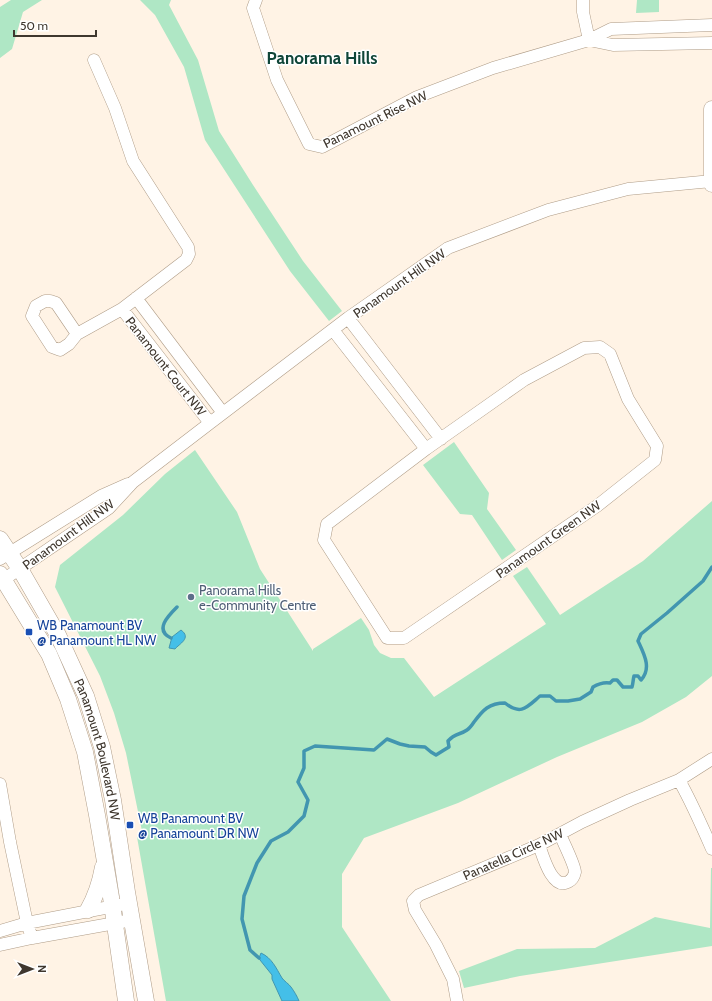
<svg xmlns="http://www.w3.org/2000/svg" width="712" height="1001" font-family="Cabin,sans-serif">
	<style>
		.green { fill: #afe7c5 }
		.water { fill: #44bfe8; stroke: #4296b0 }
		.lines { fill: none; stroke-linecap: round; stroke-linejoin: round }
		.stream { stroke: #4296b0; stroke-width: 3.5 }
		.minor-casing { stroke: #af9c87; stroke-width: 13 }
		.tertiary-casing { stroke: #af9c87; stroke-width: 17 }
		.minor { stroke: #fff; stroke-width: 12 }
		.tertiary { stroke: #fff; stroke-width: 16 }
		.service-dot { fill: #5c6f8a; stroke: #fff; stroke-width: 1.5 }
		.transit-dot { fill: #1a4fb4; stroke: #fff; stroke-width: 1.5 }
		.labels { text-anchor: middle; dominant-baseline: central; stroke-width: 3; stroke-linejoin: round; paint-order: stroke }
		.street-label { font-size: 13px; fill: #3f372e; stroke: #fff }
		.service-label { font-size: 13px; fill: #4e5e75; stroke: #fff; text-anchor: start }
		.transit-label { font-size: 13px; fill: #164399; stroke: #fff; text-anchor: start }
		.district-label { font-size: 17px; font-weight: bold; fill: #104639; stroke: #fff }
	</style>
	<rect width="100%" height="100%" fill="#fff3e5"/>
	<path class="green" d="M 11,0 L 42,0 L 23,12 L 12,49 L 0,58 L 0,7 Z
		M 140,0 L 171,0 L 169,5 L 198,60 L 219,131 L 253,185 L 303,261 L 342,311 L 329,321 L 290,271 L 205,140 L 184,67 L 155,15 Z
		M 637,0 L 659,0 L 659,12 L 636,13 Z
		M 454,442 L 489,493 L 487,509 L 516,550 L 502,560 L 472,515 L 460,514 L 423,465 Z
		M 195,450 L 237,512 L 260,569 L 313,651 L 313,649 L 361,618 L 369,630 L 374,645 L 380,653 L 391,658 L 404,658 L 434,697 L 546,624 L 513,576 L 527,567 L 560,615 L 643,561 L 712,501 L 712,676 L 686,697 L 642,722 L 557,757 L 458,803 L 364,838 L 342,874 L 342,927 L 391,1001 L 166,1001 L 137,837 L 143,836 L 135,797 L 126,753 L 114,713 L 100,676 L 55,587 L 60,565 L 123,515 L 165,474 Z
		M 711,868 L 712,868 L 712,946 L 520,976 L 464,988 L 459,971 L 517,949 L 595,948 L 655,917 L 710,928 Z"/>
	<path class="water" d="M 181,630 C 192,638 179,644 175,649 L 169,648 L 172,637 Z
		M 261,953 C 272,958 276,968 282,978 C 284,981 289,984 291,987 C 294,991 297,996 299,1001 L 282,1001 L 272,979 L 272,975 L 260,960 L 259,958 Z"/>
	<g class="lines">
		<path class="stream" d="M 171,638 C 154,630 168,616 177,607
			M 259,958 L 250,950 L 242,919 L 244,896 L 257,863 L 271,841 L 288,832 L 304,816 L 308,800 L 298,782 L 304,768 L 304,751 L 315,746 L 374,750 L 387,739 L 400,744 L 409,746 L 425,747 L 431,752 L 436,755 L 444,750 L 449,747 L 448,741 C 455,733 460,735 467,730 C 470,728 472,725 474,722 C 483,710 489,703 505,703 C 521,716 527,707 540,696 L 550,696 L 556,701 L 568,701 L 580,699 L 591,692 L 593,687 C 598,684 604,682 610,683 L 613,680 L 617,680 L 623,687 L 632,687 C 633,684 633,680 634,676 L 638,676 L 641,680 C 652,668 644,654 638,641 L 641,634 L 667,613 L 703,581 L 712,567"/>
		<defs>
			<path id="minor" d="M 256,0 L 253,8 L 277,80 L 309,144 L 322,147 L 417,97 L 493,68 L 589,40 L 611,29 L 712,25
				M 583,0 L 583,12 L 589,40
				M 589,40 L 613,45 L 712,43
				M 136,298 L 223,413
				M 122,309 L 210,423
				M 348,318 L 441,439
				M 333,330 L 426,449
				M 77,334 L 56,303 L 50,301 L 45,301 L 36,306 L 32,316 L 52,347 L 60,350 L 69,344 L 77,334 L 122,309 L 186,260 L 189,254 L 188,247 L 133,161 L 115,108 L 94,60
				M 600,347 L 610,354 L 628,399 L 657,446 L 655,460 L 597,506 L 404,638 L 387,638 L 324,540 L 327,524 L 426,449 L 524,380 L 584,348 Z
				M 0,559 L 101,496 L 128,484
				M 0,582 L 109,508 L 133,482 L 210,423 L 348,318 L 448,248 L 548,210 L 628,189 L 712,181
				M 679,780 C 692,803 702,826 712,849
				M 0,784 L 10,842 L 27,923 L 32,938
				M 539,845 C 543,856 552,890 568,882 C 572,880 574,877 575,872 C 575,865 563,842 560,834
				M 0,931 L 27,923 L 120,905
				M 0,945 L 32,938 L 132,920
				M 457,1001 L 453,979 L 436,945 L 415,910 L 413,901 L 419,895 L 539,845 L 582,822 L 630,800 L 679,780 L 712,759"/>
			<g id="tertiary">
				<path d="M 712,109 L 712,184"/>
				<path id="s1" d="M 0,539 L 20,569 L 58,635 L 86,696 L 102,747 L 113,800 L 127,892 L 146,1001"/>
				<path d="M 0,574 L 49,654 L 68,699 L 85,752 L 97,815 L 111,897 L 126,1001"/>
				<path d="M 88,910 C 96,896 100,884 103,867"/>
			</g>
		</defs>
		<use href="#minor" class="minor-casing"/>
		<use href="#tertiary" class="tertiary-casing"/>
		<use href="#minor" class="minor"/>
		<use href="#tertiary" class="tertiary"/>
	</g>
	<circle class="service-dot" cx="191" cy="597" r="4"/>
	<g class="transit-dot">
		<rect x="25" y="628" width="8" height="8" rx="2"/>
		<rect x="126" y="821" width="8" height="8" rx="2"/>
	</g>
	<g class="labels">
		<g class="street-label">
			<text transform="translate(375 119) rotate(-26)">Panamount Rise NW</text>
			<text transform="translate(399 283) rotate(-35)">Panamount Hill NW</text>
			<text transform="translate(166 366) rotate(52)">Panamount Court NW</text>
			<text transform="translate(68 534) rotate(-36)">Panamount Hill NW</text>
			<text transform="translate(548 539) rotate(-35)">Panamount Green NW</text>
			<text stroke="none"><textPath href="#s1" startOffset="234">Panamount Boulevard NW</textPath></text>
			<text transform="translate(513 854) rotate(-24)">Panatella Circle NW</text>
		</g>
		<g class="service-label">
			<text x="199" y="590">Panorama Hills<tspan x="199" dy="15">e-Community Centre</tspan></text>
		</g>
		<g class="transit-label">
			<text x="37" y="625">WB Panamount BV<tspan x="37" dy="15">@ Panamount HL NW</tspan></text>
			<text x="138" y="818">WB Panamount BV<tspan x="138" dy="15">@ Panamount DR NW</tspan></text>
		</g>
		<g class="district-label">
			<text x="322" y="58">Panorama Hills</text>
		</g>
	</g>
	<g transform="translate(32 969) rotate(90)" stroke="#ffffff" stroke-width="3" paint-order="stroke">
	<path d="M0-3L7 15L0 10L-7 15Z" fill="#3f372e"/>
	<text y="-6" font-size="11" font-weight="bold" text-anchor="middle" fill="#3f372e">N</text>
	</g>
	<path d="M14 30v6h82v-6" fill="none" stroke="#3f372e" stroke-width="2"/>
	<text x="20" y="30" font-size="12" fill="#3f372e" stroke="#ffffff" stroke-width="3" paint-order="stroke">50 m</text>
</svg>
